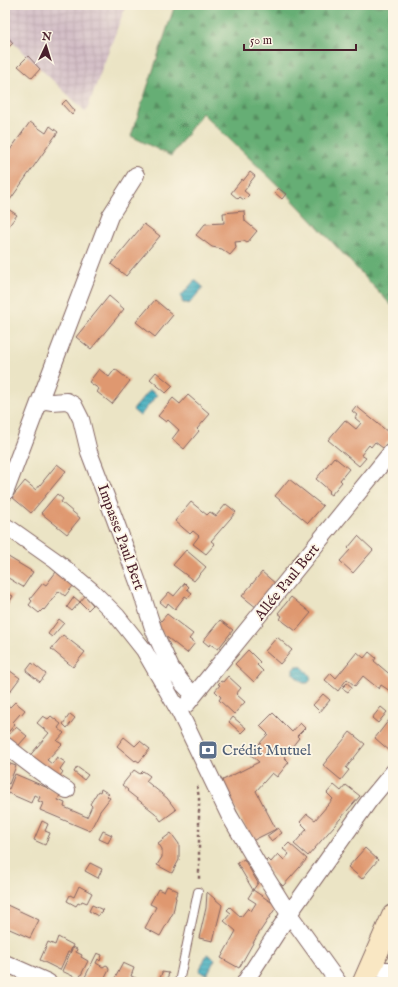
<svg xmlns="http://www.w3.org/2000/svg" width="398" height="987" font-family="'IM FELL English',serif">
	<style>
		.industrial { fill: url(#industrial-grid) }
		.forest { fill: url(#forest-firs); stroke: #586650 }
		.water { fill: url(#water-rules); stroke: #466675 }
		.building { fill: #df986f }
		.lines { fill: none; stroke-linecap: round; stroke-linejoin: round }
		.service-casing { stroke: #826461; stroke-width: 10 }
		.minor-casing { stroke: #826461; stroke-width: 18 }
		.secondary-casing { stroke: #826461; stroke-width: 24 }
		.path { stroke: #826461; stroke-width: 2.5; stroke-dasharray: 3 3; stroke-linecap: butt }
		.service { stroke: #fff; stroke-width: 8 }
		.minor { stroke: #fff; stroke-width: 16 }
		.secondary { stroke: #f9e7c3; stroke-width: 22 }
		.labels { text-anchor: middle; dominant-baseline: central; stroke-width: 3.5; stroke-linejoin: round; paint-order: stroke }
		.street-label { font-size: 15px; fill: #4a1f2b; stroke: #fcf5e5 }
		.service-label { font-size: 15px; fill: #4e5e75; stroke: #fcf5e5; text-anchor: start }
	</style>
	<defs>
		<pattern id="industrial-grid" width="8" height="8" patternUnits="userSpaceOnUse"><rect width="8" height="8" fill="#d2bdc6"/><path d="M0 4h8M4 0v8" fill="none" stroke="#b6a2aa"/></pattern>
		<pattern id="forest-firs" width="22" height="20" patternUnits="userSpaceOnUse"><rect width="22" height="20" fill="#66ae75"/><path d="M5 1l3.5 6h-7zM16 11l3.5 6h-7z" fill="#568d60"/></pattern>
		<pattern id="water-rules" width="6" height="5" patternUnits="userSpaceOnUse"><rect width="6" height="5" fill="#41adbf"/><path d="M0 2.5h6" fill="none" stroke="#388c9b"/></pattern>
	</defs>
	<rect width="100%" height="100%" fill="#fcf5e5"/>
	<filter id="ink" filterUnits="userSpaceOnUse"><feTurbulence type="fractalNoise" baseFrequency=".025" numOctaves="2"/><feDisplacementMap in="SourceGraphic" scale="8" xChannelSelector="R" yChannelSelector="G"/><feConvolveMatrix kernelMatrix="1 2 1 2 8 2 1 2 1" color-interpolation-filters="sRGB"/></filter>
	<filter id="wash" filterUnits="userSpaceOnUse"><feTurbulence type="fractalNoise" baseFrequency=".012" numOctaves="4" result="noise"/><feDisplacementMap in="SourceGraphic" scale="16" xChannelSelector="R" yChannelSelector="G"/><feGaussianBlur stdDeviation="0.9" result="paint"/><feColorMatrix in="noise" values="0 0 0 0 0 0 0 0 0 0 0 0 0 0 0 0 0 1.4 0 .05"/><feComposite in="paint" operator="in"/></filter>
	<g filter="url(#wash)">
		<rect width="100%" height="100%" fill="#ebe4c5"/>
		<path class="industrial" d="M 5,5 L 126,5 L 86,112 L 5,35 Z"/>
		<path class="forest" d="M 175,5 L 393,5 L 393,307 L 288,195 L 202,113 L 171,156 L 131,136 Z"/>
		<path class="water" d="M 195,280 L 203,287 L 189,304 L 187,303 L 183,303 L 182,301 L 182,299 L 180,297 Z
			M 150,390 L 157,395 L 140,416 L 133,410 Z
			M 296,666 L 301,666 C 306,671 315,677 308,683 L 303,683 L 293,674 L 293,669 Z
			M 207,954 L 215,959 L 207,975 L 199,971 Z"/>
		<g id="blocks">
			<path class="building" d="M 7,36 L 13,43 L 9,47 L 5,43 L 5,38 Z
				M 28,56 L 40,69 L 32,78 L 18,66 Z
				M 66,100 L 75,111 L 72,115 L 62,104 Z
				M 30,122 L 46,133 L 50,126 L 58,132 L 5,207 L 17,215 L 5,231 L 5,157 Z
				M 250,172 L 255,176 L 248,185 L 249,185 L 244,191 L 249,195 L 244,200 L 240,197 L 238,199 L 231,193 L 242,179 L 243,181 Z
				M 278,188 L 286,194 L 282,199 L 274,192 Z
				M 244,211 L 245,221 L 257,231 L 247,243 L 244,241 L 235,242 L 236,248 L 230,255 L 222,249 L 212,247 L 196,235 L 205,224 L 224,223 L 223,213 Z
				M 144,224 L 160,236 L 126,276 L 111,264 Z
				M 109,296 L 124,309 L 91,349 L 76,337 Z
				M 155,300 L 173,315 L 155,337 L 136,322 Z
				M 99,369 L 109,377 L 115,369 L 130,381 L 112,404 L 97,392 L 99,389 L 89,382 Z
				M 156,372 L 173,386 L 166,393 L 150,379 Z
				M 188,395 L 210,414 L 197,429 L 199,431 L 184,449 L 172,439 L 179,430 L 168,420 L 166,422 L 158,416 L 173,398 L 180,404 Z
				M 356,406 L 393,436 L 383,448 L 375,442 L 371,447 L 369,445 L 361,455 L 366,458 L 359,466 L 328,440 L 345,420 L 356,429 L 361,423 L 355,418 L 357,415 L 352,411 Z
				M 334,457 L 349,469 L 340,480 L 342,482 L 331,495 L 328,493 L 330,491 L 316,479 Z
				M 57,464 L 66,471 L 31,513 L 12,497 L 25,481 L 36,490 Z
				M 289,479 L 323,506 L 308,523 L 275,496 Z
				M 57,494 L 63,499 L 61,502 L 80,518 L 67,534 L 41,513 Z
				M 191,502 L 207,515 L 210,512 L 216,516 L 226,504 L 236,512 L 211,541 L 215,544 L 206,554 L 193,544 L 199,536 L 193,531 L 190,534 L 175,521 Z
				M 358,536 L 373,550 L 353,573 L 340,561 L 350,550 L 348,548 Z
				M 186,550 L 206,567 L 194,581 L 173,565 Z
				M 5,555 L 33,572 L 23,587 L 5,576 Z
				M 56,572 L 73,586 L 65,596 L 59,591 L 44,610 L 43,609 L 39,613 L 29,605 L 32,601 L 30,599 L 43,583 L 46,585 Z
				M 262,572 L 276,584 L 257,608 L 242,596 Z
				M 185,583 L 189,587 L 187,589 L 192,593 L 188,598 L 185,596 L 175,609 L 168,603 L 166,607 L 160,602 L 169,592 L 174,596 Z
				M 5,592 L 13,596 L 5,610 Z
				M 85,596 L 93,605 L 88,610 L 80,602 Z
				M 74,597 L 80,602 L 72,611 L 67,607 Z
				M 291,597 L 311,613 L 296,631 L 280,619 L 282,616 L 278,613 Z
				M 167,614 L 193,634 L 189,639 L 195,643 L 187,653 L 155,628 Z
				M 59,619 L 64,623 L 52,637 L 48,634 Z
				M 220,620 L 233,630 L 218,649 L 210,644 L 209,646 L 203,641 Z
				M 63,635 L 85,652 L 73,667 L 51,649 Z
				M 277,637 L 292,650 L 280,664 L 265,651 Z
				M 248,650 L 260,662 L 257,665 L 263,671 L 254,682 L 235,664 Z
				M 357,652 L 364,658 L 369,652 L 376,658 L 374,661 L 393,677 L 393,693 L 381,685 L 379,689 L 363,676 L 355,686 L 347,679 L 338,691 L 325,680 L 331,673 L 336,678 Z
				M 32,663 L 46,674 L 40,682 L 26,671 Z
				M 6,668 L 20,678 L 8,694 L 5,691 L 5,670 Z
				M 228,676 L 241,688 L 236,694 L 245,702 L 234,714 L 219,700 L 221,697 L 215,691 L 220,685 L 218,684 L 221,681 L 223,682 Z
				M 347,683 L 352,687 L 348,692 L 342,688 Z
				M 323,694 L 330,700 L 320,712 L 313,705 Z
				M 15,702 L 25,710 L 21,715 L 20,714 L 13,722 L 15,724 L 5,736 L 5,703 L 10,707 Z
				M 381,707 L 387,712 L 378,723 L 372,718 Z
				M 273,713 L 292,732 L 300,723 L 305,728 L 297,736 L 299,738 L 284,757 L 289,762 L 277,777 L 272,773 L 256,791 L 276,829 L 252,841 L 221,781 L 259,762 L 250,754 L 268,734 L 260,726 Z
				M 70,714 L 75,718 L 67,728 L 63,724 Z
				M 43,716 L 48,719 L 51,716 L 61,724 L 58,728 L 64,733 L 57,741 L 62,744 L 47,760 L 52,764 L 57,757 L 65,762 L 60,769 L 63,772 L 56,781 L 27,759 L 49,733 L 37,723 Z
				M 233,717 L 246,728 L 241,733 L 229,722 Z
				M 389,720 L 393,723 L 393,750 L 391,752 L 375,738 Z
				M 16,727 L 27,736 L 18,746 L 7,737 Z
				M 350,732 L 365,744 L 346,768 L 349,770 L 341,780 L 323,765 Z
				M 124,737 L 135,746 L 140,741 L 150,749 L 139,762 L 136,760 L 135,761 L 117,746 Z
				M 5,762 L 16,766 L 9,784 L 5,782 Z
				M 77,767 L 88,775 L 84,780 L 74,772 Z
				M 134,770 L 140,774 L 143,771 L 150,776 L 146,781 L 167,798 L 176,810 L 161,821 L 155,813 L 127,791 L 128,790 L 122,785 Z
				M 15,774 L 55,791 L 61,792 L 58,800 L 65,803 L 64,807 L 87,817 L 92,806 L 90,804 L 98,791 L 100,792 L 101,789 L 109,794 L 107,796 L 110,798 L 100,811 L 90,831 L 40,810 L 43,803 L 38,801 L 40,797 L 34,795 L 31,803 L 8,793 L 5,799 L 5,787 L 9,789 Z
				M 334,785 L 341,791 L 346,785 L 360,796 L 308,856 L 294,844 L 307,829 L 300,822 L 307,814 L 315,820 L 333,799 L 327,793 Z
				M 42,821 L 48,824 L 45,831 L 50,833 L 45,845 L 34,840 Z
				M 278,828 L 282,833 L 271,841 L 267,836 Z
				M 103,831 L 112,835 L 108,843 L 99,839 Z
				M 171,833 L 179,844 L 179,860 L 172,873 L 157,865 L 162,857 L 162,849 L 158,843 Z
				M 289,843 L 307,859 L 283,886 L 271,875 L 264,863 L 268,859 L 271,862 L 278,854 L 284,860 L 289,854 L 283,849 Z
				M 365,848 L 378,860 L 362,879 L 348,867 Z
				M 244,859 L 258,883 L 253,890 L 277,906 L 257,936 L 239,968 L 221,958 L 236,931 L 224,921 L 231,913 L 227,910 L 230,907 L 241,917 L 248,908 L 251,911 L 256,903 L 248,898 L 253,890 L 237,863 Z
				M 90,863 L 102,869 L 98,878 L 85,871 Z
				M 79,886 L 92,893 L 87,903 L 82,901 L 80,904 L 78,903 L 76,906 L 67,901 L 70,895 L 74,897 Z
				M 167,886 L 178,891 L 175,897 L 176,898 L 173,913 L 160,936 L 145,928 L 156,907 L 150,904 L 158,889 L 164,892 Z
				M 207,892 L 222,905 L 213,941 L 199,938 L 206,908 Z
				M 7,905 L 39,920 L 30,938 L 5,927 L 5,909 Z
				M 92,905 L 103,910 L 102,913 L 100,912 L 98,916 L 89,911 Z
				M 58,937 L 73,945 L 70,952 L 68,952 L 60,970 L 40,960 L 48,942 L 55,945 Z
				M 73,947 L 77,949 L 76,952 L 82,955 L 81,957 L 88,961 L 79,979 L 62,971 Z
				M 97,953 L 102,955 L 100,961 L 98,959 L 96,963 L 103,967 L 106,965 L 108,966 L 109,970 L 103,982 L 90,982 L 84,979 Z
				M 123,963 L 134,968 L 131,976 L 145,982 L 113,982 Z
				M 162,972 L 169,973 L 166,982 L 161,982 L 160,979 Z"/>
		</g>
	</g>
	<g filter="url(#ink)">
		<use href="#blocks" fill-opacity="0" stroke="#826461" stroke-width="1"/>
		<g class="lines">
			<defs>
				<path id="service" d="M 179,982 L 198,892"/>
				<path id="minor" d="M 40,400 L 51,402 L 67,401 L 74,405 L 81,419 L 89,452 L 114,517 L 139,585 L 154,631 L 171,668 L 183,684 L 194,695
					M 5,493 L 40,400 L 110,216 L 136,175
					M 5,526 L 12,530 L 56,561 L 92,591 L 117,616 L 144,650 L 180,713 L 229,815 L 259,866 L 289,914 L 338,982
					M 187,704 L 393,450
					M 5,745 C 25,761 45,777 67,790
					M 5,963 L 48,982
					M 382,970 L 393,970
					M 245,982 L 289,914 L 369,801 L 393,772"/>
				<path id="secondary" d="M 364,982 L 393,916"/>
			</defs>
			<use href="#service" class="service-casing"/>
			<use href="#minor" class="minor-casing"/>
			<use href="#secondary" class="secondary-casing"/>
			<path class="path" d="M 197,786 L 199,798 L 199,881"/>
			<use href="#service" class="service"/>
			<use href="#minor" class="minor"/>
			<use href="#secondary" class="secondary"/>
		</g>
	</g>
	<defs>
		<symbol id="bank-square" viewBox="-11 -11 22 22"><rect x="-9" y="-9" width="18" height="18" rx="4" fill="#5c6f8a" stroke="#fcf5e5"/><path d="M-6-4H6V4H-6ZM0-2.3a2.3 2.3 0 1 0 0 4.6a2.3 2.3 0 1 0 0-4.6Z" fill="#fff"/></symbol>
	</defs>
	<g fill-rule="evenodd">
		<use href="#bank-square" x="197" y="739" width="22" height="22"/>
	</g>
	<g class="labels">
		<g class="street-label">
			<text transform="translate(121 537) rotate(70)">Impasse Paul Bert</text>
			<text transform="translate(287 582) rotate(-51)">Allée Paul Bert</text>
		</g>
		<g class="service-label">
			<text x="222" y="750">Crédit Mutuel</text>
		</g>
	</g>
	<rect width="398" height="987" fill="none" stroke="#fcf5e5" stroke-width="20"/>
	<g transform="translate(46 46) rotate(4)" stroke="#fcf5e5" stroke-width="3" paint-order="stroke">
	<path d="M0-3L7 15L0 10L-7 15Z" fill="#4a1f2b"/>
	<text y="-6" font-size="11" font-weight="bold" text-anchor="middle" fill="#4a1f2b">N</text>
	</g>
	<path d="M244 44v6h112v-6" fill="none" stroke="#4a1f2b" stroke-width="2"/>
	<text x="250" y="44" font-size="12" fill="#4a1f2b" stroke="#fcf5e5" stroke-width="3" paint-order="stroke">50 m</text>
</svg>
